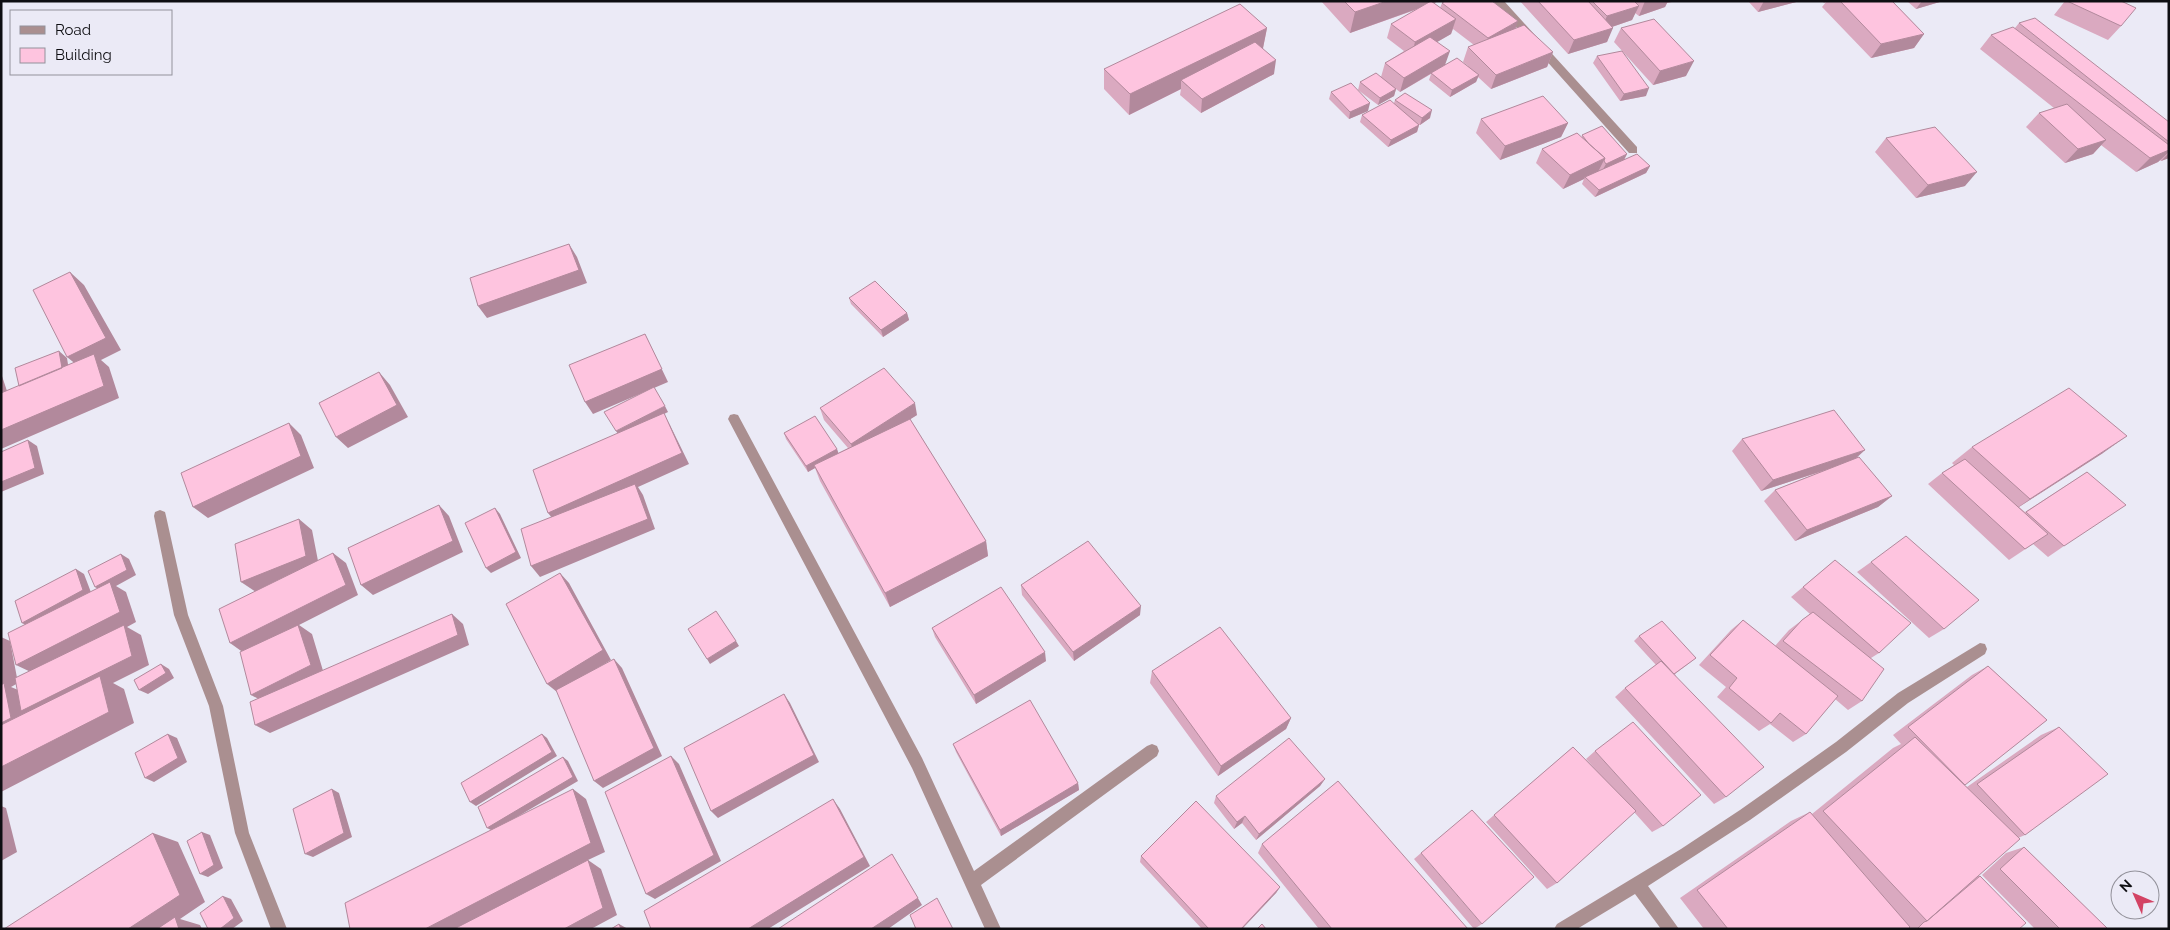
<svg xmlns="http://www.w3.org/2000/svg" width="2170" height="930" font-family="Raleway,sans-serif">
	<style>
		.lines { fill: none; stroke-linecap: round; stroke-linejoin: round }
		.minor { fill: #aa8f90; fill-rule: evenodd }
		.wall { fill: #daa9c0; fill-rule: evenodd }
		.shaded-wall { fill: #b2899c }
		.building { fill: #fec4df; stroke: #b2899c }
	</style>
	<rect width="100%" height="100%" fill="#ebeaf6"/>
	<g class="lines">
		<path class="minor" d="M 1493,1 L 1504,1 L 1637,147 L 1637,153 L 1629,153 Z
			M 734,414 L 738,415 L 922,758 L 974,871 L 1147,746 L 1152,744 L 1157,746 L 1159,751 L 1157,756 L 981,885 L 1001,929 L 985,929 L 912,768 L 728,419 L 730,415 Z
			M 160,510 L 165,512 L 166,516 L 188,615 L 223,706 L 249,833 L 287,929 L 271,929 L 235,833 L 209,706 L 174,615 L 154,516 L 155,512 Z
			M 1980,643 L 1985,644 L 1987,649 L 1985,654 L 1908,703 L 1846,752 L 1750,820 L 1648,886 L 1679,929 L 1661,929 L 1635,894 L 1577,929 L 1554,929 L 1557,924 L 1681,849 L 1740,810 L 1836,742 L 1898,693 Z"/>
	</g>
	<path class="wall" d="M 1321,1 L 1439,1 L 1434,3 L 1440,8 L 1442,3 L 1516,29 L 1553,52 L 1547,67 L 1491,89 L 1478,77 L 1476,82 L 1450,97 L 1429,80 L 1431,74 L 1400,92 L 1396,89 L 1394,96 L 1378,105 L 1358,90 L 1360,82 L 1381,77 L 1385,63 L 1404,51 L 1387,38 L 1391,24 L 1418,9 L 1350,33 ZM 1453,29 L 1474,45 L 1468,47 L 1463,62 L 1468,66 L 1445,65 L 1437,42 L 1451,34 Z
		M 1520,1 L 1675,1 L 1668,3 L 1667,3 L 1665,7 L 1639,16 L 1635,13 L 1632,20 L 1612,27 L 1607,42 L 1568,54 Z
		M 1748,1 L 1800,1 L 1758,12 Z
		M 1822,1 L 1892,1 L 1924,34 L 1914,48 L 1871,58 L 1822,7 L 1826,2 L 1824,3 Z
		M 1907,1 L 1943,1 L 1916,9 Z
		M 2065,1 L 2121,1 L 2121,26 L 2108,40 L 2054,15 Z
		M 2019,23 L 2169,122 L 2169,158 L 2161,161 L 2160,160 L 2158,162 L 2136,172 L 2101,145 L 2093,154 L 2065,163 L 2026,127 L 2039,113 L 2054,108 L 1980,49 L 1991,35 L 2015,28 Z
		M 1267,28 L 1263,48 L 1274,74 L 1201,113 L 1180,95 L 1181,89 L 1129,115 L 1104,89 L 1104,69 Z
		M 1621,28 L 1686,76 L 1653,85 L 1614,42 Z
		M 1597,56 L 1646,96 L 1620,101 L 1593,63 Z
		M 1331,92 L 1368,111 L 1349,119 L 1329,99 Z
		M 1395,100 L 1430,118 L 1420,125 L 1419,125 L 1417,132 L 1388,147 L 1360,122 L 1362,115 L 1394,103 Z
		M 1481,119 L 1568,123 L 1561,137 L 1500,160 L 1476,133 Z
		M 1582,135 L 1627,154 L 1624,159 L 1650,166 L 1646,173 L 1595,197 L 1582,184 L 1584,179 L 1563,189 L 1536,163 L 1542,149 L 1582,137 Z
		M 1886,138 L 1965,186 L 1916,198 L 1875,152 Z
		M 849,298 L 907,313 L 909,320 L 883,337 L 851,304 Z
		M 820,408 L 917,415 L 910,419 L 986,541 L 988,556 L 890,607 L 820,481 L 815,468 L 808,472 L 786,439 L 784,433 L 837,449 L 838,453 L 848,448 L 824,420 Z
		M 1742,439 L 1857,457 L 1892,496 L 1878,507 L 1795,541 L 1764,501 L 1775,490 L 1820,472 L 1761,491 L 1732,451 Z
		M 1972,447 L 2103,453 L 2019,507 L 2025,512 L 2087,472 L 2064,546 L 2048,557 L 2033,544 L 2009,560 L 1928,484 L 1942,473 L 1954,465 L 1952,463 Z
		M 1835,560 L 1879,653 L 1871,658 L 1862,701 L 1848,710 L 1835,699 L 1806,734 L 1793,742 L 1770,724 L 1759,731 L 1717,697 L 1726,687 L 1699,665 L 1731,630 L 1743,620 L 1775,646 L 1789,630 L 1810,614 L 1791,597 Z
		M 1871,562 L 1944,629 L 1929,638 L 1857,572 Z
		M 1021,585 L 1140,615 L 1074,661 L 1022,595 Z
		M 932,628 L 1046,661 L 976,704 L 935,637 Z
		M 1639,636 L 1696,658 L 1675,674 L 1726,797 L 1714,804 L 1615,697 L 1625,688 L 1656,665 L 1634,641 Z
		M 1988,666 L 2047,720 L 1964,785 L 1967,787 L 2041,735 L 2059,727 L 2025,835 L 2018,838 L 1978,876 L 1980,876 L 2019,929 L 1704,929 L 1680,898 L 1791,821 L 1810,812 L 1812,814 L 1893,748 L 1901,744 L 1893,735 L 1972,675 Z
		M 1152,671 L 1291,718 L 1286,729 L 1218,776 L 1150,683 Z
		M 953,744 L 1078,783 L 1079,790 L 1001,836 L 956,752 Z
		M 1573,747 L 1597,771 L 1586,759 L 1595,751 L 1663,826 L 1652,832 L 1634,812 L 1557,883 L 1547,889 L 1486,822 Z
		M 1325,779 L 1320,786 L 1256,840 L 1242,823 L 1234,829 L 1214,803 L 1216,796 Z
		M 1262,844 L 1468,929 L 1319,929 L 1258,853 Z
		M 2024,847 L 2108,929 L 2035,929 L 1982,875 L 2006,853 Z
		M 1421,853 L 1482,924 L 1474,929 L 1414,859 Z
		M 1141,856 L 1280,887 L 1276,893 L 1242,929 L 1202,929 L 1140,862 Z"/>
	<path class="shaded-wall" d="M 1387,1 L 1439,1 L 1350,33 L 1355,12 Z
		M 1645,1 L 1668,1 L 1665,7 L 1639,16 Z
		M 1764,1 L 1800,1 L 1758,12 Z
		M 1922,1 L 1943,1 L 1916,9 Z
		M 1639,6 L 1632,20 L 1600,31 L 1607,16 Z
		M 1456,19 L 1451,34 L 1411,57 L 1415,42 Z
		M 1518,21 L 1513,36 L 1483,52 L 1488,38 Z
		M 1267,28 L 1263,48 L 1187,86 L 1181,80 L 1181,89 L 1129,115 L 1130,94 Z
		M 1613,28 L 1607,42 L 1568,54 L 1574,40 Z
		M 1924,34 L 1914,48 L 1871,58 L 1881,44 Z
		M 1450,51 L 1445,65 L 1400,92 L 1404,78 Z
		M 1553,52 L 1547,67 L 1491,89 L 1496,75 Z
		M 1276,60 L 1274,74 L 1201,113 L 1202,99 Z
		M 1694,61 L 1686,76 L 1653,85 L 1660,71 Z
		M 1479,75 L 1476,82 L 1450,97 L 1452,90 Z
		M 1649,88 L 1646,96 L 1620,101 L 1624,94 Z
		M 1396,89 L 1394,96 L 1378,105 L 1380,98 Z
		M 1370,103 L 1368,111 L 1349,119 L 1350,112 Z
		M 1432,110 L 1430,118 L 1420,125 L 1422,118 Z
		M 1568,123 L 1561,137 L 1500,160 L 1505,146 Z
		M 1419,125 L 1417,132 L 1388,147 L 1391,140 Z
		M 2106,140 L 2093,154 L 2065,163 L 2078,149 Z
		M 2169,150 L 2169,152 L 2158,162 L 2136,172 L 2150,158 Z
		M 2169,153 L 2169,158 L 2161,161 Z
		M 1627,154 L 1623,162 L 1602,171 L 1606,164 Z
		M 1605,158 L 1598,172 L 1585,177 L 1584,179 L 1563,189 L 1570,175 Z
		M 1650,166 L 1646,173 L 1595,197 L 1599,190 Z
		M 1977,172 L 1965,186 L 1916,198 L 1928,185 Z
		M 569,244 L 577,257 L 587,283 L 487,318 L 478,306 Z
		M 70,272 L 84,285 L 121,350 L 101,360 L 109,367 L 119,398 L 1,449 L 1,430 L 83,370 L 67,357 Z
		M 907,313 L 909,320 L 883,337 L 881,330 Z
		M 645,334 L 668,382 L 593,414 L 585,402 Z
		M 59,351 L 67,358 L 70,377 L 28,394 Z
		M 379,372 L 390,385 L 408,417 L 348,448 L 336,437 Z
		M 1,373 L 9,397 L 1,401 Z
		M 915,403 L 917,415 L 854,455 L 851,444 Z
		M 665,406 L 668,412 L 664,414 L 670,425 L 689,464 L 638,487 L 643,495 L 655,529 L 540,577 L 531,566 L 557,524 L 548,513 L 620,437 L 616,431 Z
		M 289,423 L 301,435 L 314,468 L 208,518 L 193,507 Z
		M 2127,436 L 2103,453 L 2008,514 L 2030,499 Z
		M 28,440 L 37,446 L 44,474 L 1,492 L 1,482 Z
		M 837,449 L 839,455 L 814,465 L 815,468 L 808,472 L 806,466 Z
		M 1865,450 L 1853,461 L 1761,491 L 1773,480 Z
		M 1892,496 L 1878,507 L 1795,541 L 1807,530 Z
		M 439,505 L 449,516 L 463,552 L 373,595 L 361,585 Z
		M 495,508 L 500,514 L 521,558 L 491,573 L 486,568 Z
		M 299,519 L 312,530 L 319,566 L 256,592 L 241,582 Z
		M 986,541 L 988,556 L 890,607 L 885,593 Z
		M 333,553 L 346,563 L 358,595 L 299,625 L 312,634 L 324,674 L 266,703 L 251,695 L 244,653 L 230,643 Z
		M 121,554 L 129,559 L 136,575 L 116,586 L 126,592 L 136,622 L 127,627 L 141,635 L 149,665 L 113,683 L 124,689 L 134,723 L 1,792 L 1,637 L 10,641 L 18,683 L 11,687 L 23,692 L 35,674 L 16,665 L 103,592 L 95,587 Z
		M 76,569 L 84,574 L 92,595 L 31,628 L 22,623 Z
		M 560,573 L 569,583 L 611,660 L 557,692 L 547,684 Z
		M 1141,606 L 1140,615 L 1074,661 L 1073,652 Z
		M 452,614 L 463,624 L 469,645 L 270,733 L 255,725 Z
		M 736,641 L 739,646 L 710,664 L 707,659 Z
		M 1045,652 L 1046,661 L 976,704 L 974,695 Z
		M 614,659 L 622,668 L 662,756 L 603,788 L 594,781 Z
		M 161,664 L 169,669 L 174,678 L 148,694 L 139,690 Z
		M 784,694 L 790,703 L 819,762 L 718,818 L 711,811 Z
		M 1291,718 L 1286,729 L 1218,776 L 1221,766 Z
		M 168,734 L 177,738 L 187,762 L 154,782 L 145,778 Z
		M 542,734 L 547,738 L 557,756 L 476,806 L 470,802 Z
		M 671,756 L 679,764 L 721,861 L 655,899 L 646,894 Z
		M 563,757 L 568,761 L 578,781 L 493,831 L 487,828 Z
		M 1325,779 L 1320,786 L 1256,840 L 1259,834 Z
		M 1078,783 L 1079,790 L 1001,836 L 1000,830 Z
		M 332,789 L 339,793 L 352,837 L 313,857 L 305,854 Z
		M 573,789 L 586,799 L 605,852 L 588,860 L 601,869 L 617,915 L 591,929 L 425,929 Z
		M 833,799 L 840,809 L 870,866 L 768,929 L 748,929 Z
		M 1,806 L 6,808 L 17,852 L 1,861 Z
		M 1245,816 L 1242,823 L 1234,829 L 1237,822 Z
		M 202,832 L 210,835 L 223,868 L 208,877 L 200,874 Z
		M 153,833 L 178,842 L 205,902 L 180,919 L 200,925 L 202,929 L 128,929 Z
		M 892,854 L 922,905 L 888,929 L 871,929 Z
		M 1280,887 L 1276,893 L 1242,929 L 1241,929 Z
		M 223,896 L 231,899 L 243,921 L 232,929 L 220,929 Z
		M 619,924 L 628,929 L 621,929 Z"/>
	<path class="building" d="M 1344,1 L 1387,1 L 1355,12 Z
		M 1431,1 L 1456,19 L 1415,42 L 1391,24 Z
		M 1445,1 L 1492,1 L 1518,21 L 1488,38 L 1442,3 Z
		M 1538,1 L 1588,1 L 1613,28 L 1574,40 Z
		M 1592,1 L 1634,1 L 1639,6 L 1607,16 Z
		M 1840,1 L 1892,1 L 1924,34 L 1881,44 Z
		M 2067,1 L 2121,1 L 2136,8 L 2121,26 Z
		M 1240,4 L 1267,28 L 1130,94 L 1104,69 Z
		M 2035,18 L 2169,122 L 2169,142 L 2019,23 Z
		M 1654,19 L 1694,61 L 1660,71 L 1621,28 Z
		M 1524,25 L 1553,52 L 1496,75 L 1468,47 Z
		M 2013,27 L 2169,145 L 2169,150 L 2150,158 L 1991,35 Z
		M 1430,37 L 1450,51 L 1404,78 L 1385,63 Z
		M 1255,42 L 1276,60 L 1202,99 L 1181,80 Z
		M 1622,51 L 1649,88 L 1624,94 L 1597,56 Z
		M 1457,58 L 1479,75 L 1452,90 L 1431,73 Z
		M 1376,73 L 1396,89 L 1380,98 L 1360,82 Z
		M 1351,83 L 1370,103 L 1350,112 L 1331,92 Z
		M 1405,93 L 1432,110 L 1422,118 L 1395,100 Z
		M 1543,96 L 1568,123 L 1505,146 L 1481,119 Z
		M 1390,100 L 1419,125 L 1391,140 L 1362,115 Z
		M 2067,104 L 2106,140 L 2078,149 L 2039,113 Z
		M 1602,126 L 1627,154 L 1606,164 L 1604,161 L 1605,158 L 1589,144 L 1582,135 Z
		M 1935,127 L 1977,172 L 1928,185 L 1886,138 Z
		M 1577,133 L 1605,158 L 1570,175 L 1542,149 Z
		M 1637,154 L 1650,166 L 1599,190 L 1585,177 Z
		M 569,244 L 579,270 L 478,306 L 470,278 Z
		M 70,272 L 106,338 L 67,357 L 33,290 Z
		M 875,281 L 907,313 L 881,330 L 849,298 Z
		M 645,334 L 662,369 L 585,402 L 569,365 Z
		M 59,351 L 62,368 L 19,386 L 15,368 Z
		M 94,354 L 104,386 L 1,430 L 1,393 Z
		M 884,368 L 915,403 L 851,444 L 820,408 Z
		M 379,372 L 397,405 L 336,437 L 319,403 Z
		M 654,387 L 665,406 L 616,431 L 604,412 Z
		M 2069,388 L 2127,436 L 2030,499 L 1972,447 Z
		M 1834,410 L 1865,450 L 1773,480 L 1742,439 Z
		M 664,413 L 682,453 L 548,513 L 533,470 Z
		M 815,416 L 837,449 L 806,466 L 784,433 Z
		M 910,419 L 986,541 L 885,593 L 814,465 Z
		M 289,423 L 301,456 L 193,507 L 181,473 Z
		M 28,440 L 35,468 L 1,482 L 1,452 Z
		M 1859,457 L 1892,496 L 1807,530 L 1775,490 Z
		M 1965,459 L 2048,534 L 2025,549 L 1942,473 Z
		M 2087,472 L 2126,505 L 2064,546 L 2026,512 Z
		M 635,484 L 648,519 L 531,566 L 521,529 Z
		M 439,505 L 453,541 L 361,585 L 348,548 Z
		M 495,508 L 516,552 L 486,568 L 465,523 Z
		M 299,519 L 306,556 L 241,582 L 235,544 Z
		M 1906,536 L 1979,600 L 1944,629 L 1871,562 Z
		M 1088,541 L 1141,606 L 1073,652 L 1021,585 Z
		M 333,553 L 346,585 L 230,643 L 219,609 Z
		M 121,554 L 127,570 L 95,587 L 88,571 Z
		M 1835,560 L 1911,623 L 1879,653 L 1803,587 Z
		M 76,569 L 83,590 L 22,623 L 15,601 Z
		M 560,573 L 603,650 L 547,684 L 506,604 Z
		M 110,582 L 120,612 L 16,665 L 8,633 Z
		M 1001,587 L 1045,652 L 974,695 L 932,628 Z
		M 716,611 L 736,641 L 707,659 L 688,629 Z
		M 1813,612 L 1884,669 L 1862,701 L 1783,641 L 1802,620 Z
		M 452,614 L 458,635 L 255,725 L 250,702 Z
		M 1743,620 L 1838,696 L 1806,734 L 1780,713 L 1771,723 L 1729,688 L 1737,678 L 1710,655 Z
		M 1662,621 L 1696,658 L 1674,674 L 1639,636 Z
		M 124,625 L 132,656 L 21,711 L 15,678 Z
		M 298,625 L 311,665 L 251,695 L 240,652 Z
		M 1220,627 L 1291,718 L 1221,766 L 1152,671 Z
		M 614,659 L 654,748 L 594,781 L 556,690 Z
		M 1661,661 L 1764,767 L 1726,797 L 1625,688 Z
		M 161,664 L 166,673 L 139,690 L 134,680 Z
		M 1988,666 L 2047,720 L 1965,785 L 1908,727 Z
		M 100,676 L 109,712 L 1,767 L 1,725 Z
		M 4,683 L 11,718 L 1,723 L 1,685 Z
		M 784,694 L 814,755 L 711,811 L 684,748 Z
		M 1030,700 L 1078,783 L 1000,830 L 953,744 Z
		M 1633,722 L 1701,795 L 1663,826 L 1595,751 Z
		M 2059,727 L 2108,774 L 2025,835 L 1977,784 Z
		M 168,734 L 178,758 L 145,778 L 135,753 Z
		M 542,734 L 552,752 L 470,802 L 461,783 Z
		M 1915,737 L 2020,839 L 1927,921 L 1823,811 Z
		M 1289,738 L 1325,779 L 1259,834 L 1245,816 L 1237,822 L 1216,796 Z
		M 1573,747 L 1636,811 L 1557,883 L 1494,815 Z
		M 671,756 L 714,855 L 646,894 L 605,792 Z
		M 563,757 L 573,777 L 487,828 L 478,807 Z
		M 1338,781 L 1468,929 L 1332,929 L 1262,844 Z
		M 332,789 L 344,833 L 305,854 L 293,809 Z
		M 573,789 L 591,843 L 425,929 L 350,929 L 345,903 Z
		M 833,799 L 864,857 L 748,929 L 651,929 L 644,911 Z
		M 1196,801 L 1280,887 L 1241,929 L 1209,929 L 1141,856 Z
		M 1472,810 L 1534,877 L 1482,924 L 1421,853 Z
		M 1810,812 L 1910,927 L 1908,929 L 1728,929 L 1697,890 Z
		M 202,832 L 214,865 L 200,874 L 187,841 Z
		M 153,833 L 180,895 L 128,929 L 4,929 Z
		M 2024,847 L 2108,929 L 2060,929 L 2000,869 Z
		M 892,854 L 918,898 L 871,929 L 778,929 Z
		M 588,860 L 603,908 L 564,929 L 454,929 Z
		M 1980,876 L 2026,923 L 2019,929 L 1917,929 L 1924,922 L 1927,921 Z
		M 223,896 L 234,918 L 220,929 L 208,929 L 200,913 Z
		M 937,898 L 953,929 L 916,929 L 910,915 Z
		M 175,917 L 179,929 L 157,929 Z
		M 619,924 L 621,929 L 611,929 Z
		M 1262,924 L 1266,929 L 1257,929 Z"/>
	<rect width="2170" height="930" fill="none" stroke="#0e0e12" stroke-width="5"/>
	<rect x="10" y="10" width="162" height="65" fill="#ebeaf6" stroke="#93929b"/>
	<rect x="20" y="26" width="25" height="8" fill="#aa8f90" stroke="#93929b"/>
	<text x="55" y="35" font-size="15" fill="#0e0e12">Road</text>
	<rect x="20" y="48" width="25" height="15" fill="#fec4df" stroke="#93929b"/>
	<text x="55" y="60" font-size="15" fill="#0e0e12">Building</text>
	<g transform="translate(2135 895) rotate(315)"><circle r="24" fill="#ebeaf6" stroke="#93929b"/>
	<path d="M0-4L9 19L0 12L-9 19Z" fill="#d34364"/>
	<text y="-8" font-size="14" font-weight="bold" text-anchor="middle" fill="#0e0e12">N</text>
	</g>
</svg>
